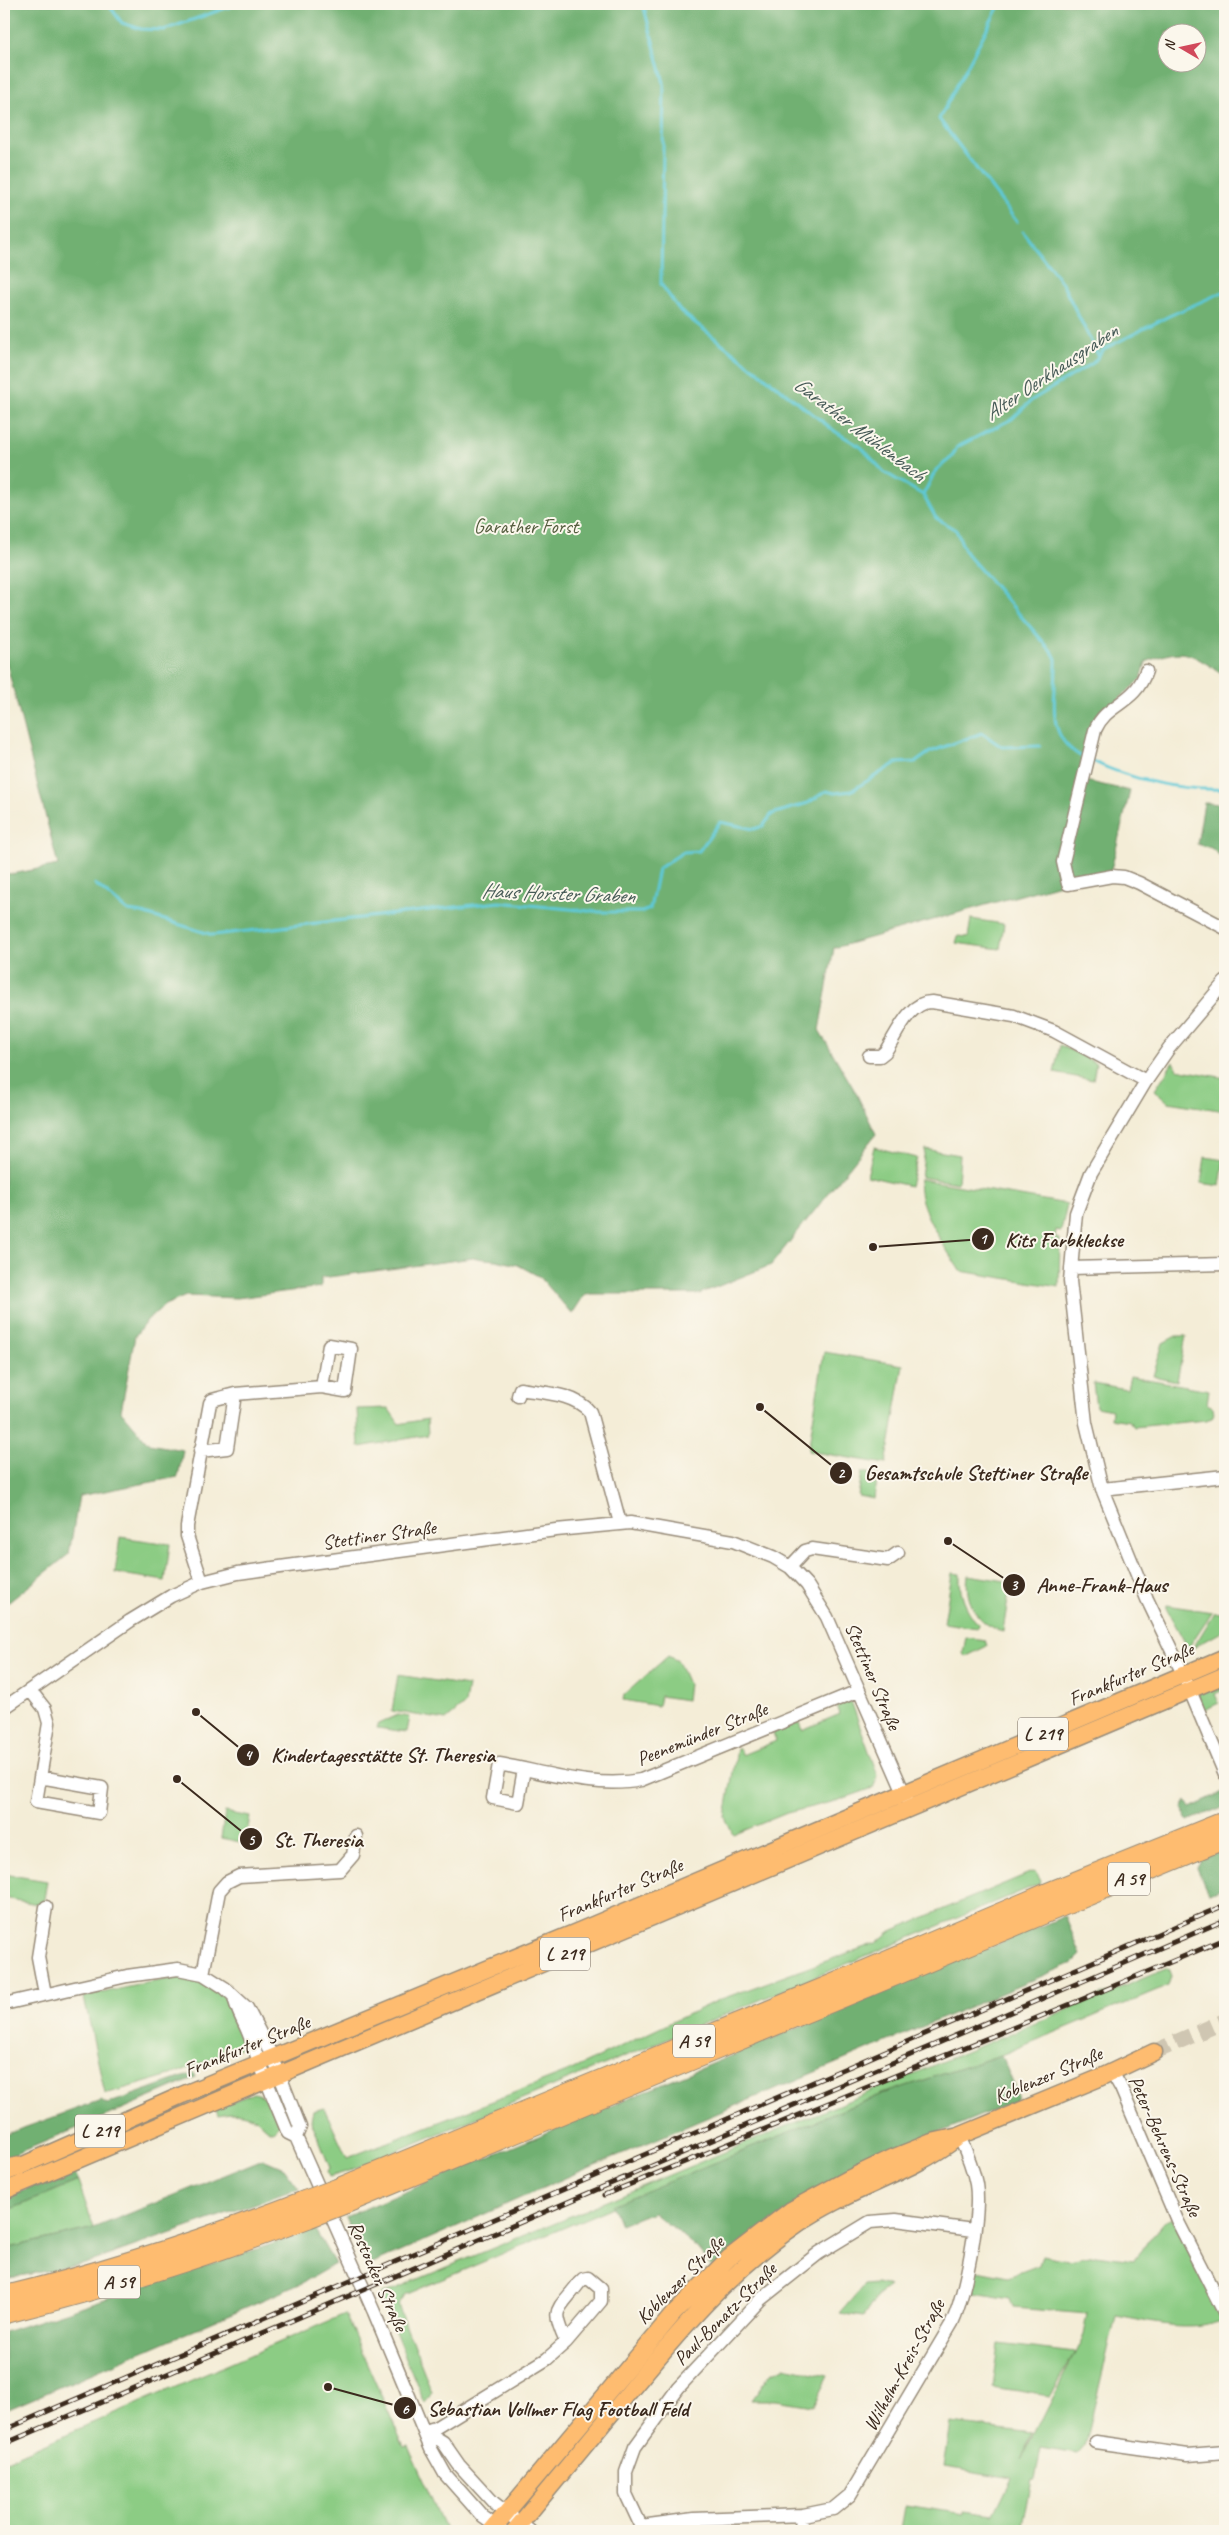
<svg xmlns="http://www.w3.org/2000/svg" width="1229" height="2535" font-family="Caveat,sans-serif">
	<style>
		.green { fill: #8ccc84; stroke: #647b51 }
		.forest { fill: #71b072; stroke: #566d48; fill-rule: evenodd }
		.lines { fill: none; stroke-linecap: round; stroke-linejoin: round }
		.stream { stroke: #5ec9d7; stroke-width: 3 }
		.major-tunnel { stroke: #cfc6b2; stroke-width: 16; stroke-dasharray: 16 8; stroke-linecap: butt }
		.minor-casing { stroke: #988c7a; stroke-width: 15 }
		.major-casing { stroke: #988c7a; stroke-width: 19 }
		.highway-casing { stroke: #988c7a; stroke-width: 21 }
		.minor { stroke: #fff; stroke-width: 12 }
		.major { stroke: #febc70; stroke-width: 16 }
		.highway { stroke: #febc70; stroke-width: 19 }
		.rail-casing { stroke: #3b2a1e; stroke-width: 5 }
		.rail { stroke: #fbf7ec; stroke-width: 3; stroke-dasharray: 9; stroke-linecap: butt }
		.highway-bridge-casing { stroke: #988c7a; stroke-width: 21; stroke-linecap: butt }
		.highway-bridge { stroke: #febc70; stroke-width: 19 }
		.labels { text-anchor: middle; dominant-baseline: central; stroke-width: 4; stroke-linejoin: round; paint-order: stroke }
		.shield { fill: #fbf7ec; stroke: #75685c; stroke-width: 1 }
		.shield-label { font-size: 19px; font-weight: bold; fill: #3b2a1e }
		.park-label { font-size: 20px; fill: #535b3d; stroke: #fbf7ec }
		.street-label { font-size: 20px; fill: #3b2a1e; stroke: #fbf7ec }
		.water-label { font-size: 21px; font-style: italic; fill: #465a56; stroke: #fbf7ec }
		.leader { fill: none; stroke: #3b2a1e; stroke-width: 2 }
		.callout-dot { fill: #3b2a1e; stroke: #fbf7ec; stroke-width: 2 }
		.mark-label { font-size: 15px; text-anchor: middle; font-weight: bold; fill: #fff }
		.callout-label { font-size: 21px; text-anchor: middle; font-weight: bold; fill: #3b2a1e; stroke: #fbf7ec; stroke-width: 4; stroke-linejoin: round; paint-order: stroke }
	</style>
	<rect width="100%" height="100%" fill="#fbf7ec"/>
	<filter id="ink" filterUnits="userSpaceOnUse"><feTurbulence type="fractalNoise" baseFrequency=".02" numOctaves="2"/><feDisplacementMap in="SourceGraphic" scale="10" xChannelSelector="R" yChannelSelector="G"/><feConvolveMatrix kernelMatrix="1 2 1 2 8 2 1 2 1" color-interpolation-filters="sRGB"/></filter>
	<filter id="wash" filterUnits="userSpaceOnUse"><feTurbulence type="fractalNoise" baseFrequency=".0096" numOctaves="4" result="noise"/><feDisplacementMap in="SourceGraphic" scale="20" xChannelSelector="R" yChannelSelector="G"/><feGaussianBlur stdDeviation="1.12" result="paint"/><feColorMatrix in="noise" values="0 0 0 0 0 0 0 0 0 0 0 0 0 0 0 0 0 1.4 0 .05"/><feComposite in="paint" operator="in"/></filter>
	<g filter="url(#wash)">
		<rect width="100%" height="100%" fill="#f4edd7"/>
		<path class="green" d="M 971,919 L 1004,924 L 1000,949 L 956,943 L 958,936 L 968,937 Z
			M 1060,1045 L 1096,1063 L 1093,1080 L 1054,1073 Z
			M 1173,1062 L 1177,1069 L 1225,1078 L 1225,1111 L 1168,1102 L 1155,1090 Z
			M 874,1147 L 917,1158 L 910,1186 L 867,1176 Z
			M 925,1149 L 960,1155 L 958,1183 L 921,1177 Z
			M 1205,1157 L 1224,1160 L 1220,1186 L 1201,1183 Z
			M 920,1179 L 1067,1204 L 1061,1231 L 1056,1230 L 1055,1238 L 1060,1239 L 1059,1287 L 960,1271 C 946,1248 915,1207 920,1179 Z
			M 1176,1336 L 1186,1336 L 1177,1381 L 1153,1376 L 1163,1343 Z
			M 824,1352 L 903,1365 L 886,1464 L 808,1451 Z
			M 1130,1376 L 1209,1390 L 1207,1404 L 1213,1407 L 1214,1413 L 1212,1418 L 1206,1420 L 1134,1427 L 1129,1421 L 1111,1418 L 1112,1410 L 1096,1407 L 1093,1383 L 1127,1389 Z
			M 388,1408 L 399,1424 L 427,1419 L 428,1435 L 359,1447 L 357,1409 Z
			M 862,1472 L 878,1475 L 874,1499 L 858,1496 Z
			M 120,1537 L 170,1544 L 165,1581 L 115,1573 Z
			M 952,1573 L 960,1574 C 959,1594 965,1609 978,1624 L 977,1628 L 944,1623 Z
			M 968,1575 L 1006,1581 L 1010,1587 L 1003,1631 C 977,1625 964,1601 968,1575 Z
			M 1167,1605 L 1212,1612 L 1188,1648 L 1166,1608 Z
			M 1215,1612 L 1225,1614 L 1225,1630 L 1193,1648 Z
			M 966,1637 L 985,1640 L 987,1646 L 965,1657 L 963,1653 Z
			M 668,1656 L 678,1661 L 688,1684 L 686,1700 L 660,1696 L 658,1706 L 623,1700 L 624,1695 Z
			M 398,1675 L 468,1686 L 465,1704 L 446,1720 L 392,1711 Z
			M 1225,1680 L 1225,1689 L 1215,1694 L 1219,1703 L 1202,1711 L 1198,1694 Z
			M 851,1701 L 878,1776 L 873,1788 L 836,1801 L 787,1813 L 733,1835 L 725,1817 L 737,1749 L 739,1748 L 742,1755 L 776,1741 L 773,1733 L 799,1723 L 802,1730 L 840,1714 L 837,1706 Z
			M 398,1715 L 410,1717 L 407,1732 L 377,1728 L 378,1724 Z
			M 225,1812 L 250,1817 L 245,1843 L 221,1838 Z
			M 1032,1872 L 1036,1873 L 1041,1881 L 1039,1884 L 346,2172 L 329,2177 L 327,2172 L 330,2168 L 311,2120 L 313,2111 L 324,2108 L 347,2158 L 567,2072 L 716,2001 L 876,1943 L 889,1932 Z
			M 4,1874 L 47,1881 L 43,1905 L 4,1898 Z
			M 1168,1968 L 1171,1976 L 1168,1986 L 1157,1990 L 1001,2055 L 882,2094 L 818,2120 L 405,2295 L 398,2305 L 432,2392 L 425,2404 L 380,2295 Z
			M 196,1975 C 231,1997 233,2006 249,2044 L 171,2075 L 105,2094 L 84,1997 L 146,1983 Z
			M 253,2093 C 269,2094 274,2112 280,2124 L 273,2131 C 265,2129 263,2125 257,2120 C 245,2112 231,2112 218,2115 L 216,2109 Z
			M 78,2181 L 94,2228 L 4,2249 L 4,2212 Z
			M 1172,2218 L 1225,2318 C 1189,2334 1153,2322 1116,2316 L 1085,2446 L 1078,2454 L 1040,2448 L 1034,2479 L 1031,2479 L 1021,2531 L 901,2531 L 905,2505 L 964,2514 L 964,2511 L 994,2515 L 1012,2478 L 944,2467 L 951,2423 L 1033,2433 L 1021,2460 L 1075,2353 L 1049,2396 L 993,2387 L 999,2344 L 1075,2353 L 1084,2335 L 1088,2314 L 1013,2308 L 1010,2299 L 968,2292 L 972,2270 L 1008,2277 L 1039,2265 L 1042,2255 L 1069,2260 L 1095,2255 L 1134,2260 L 1164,2222 Z
			M 877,2284 L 889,2287 L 878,2295 L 863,2317 L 840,2313 L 864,2285 Z
			M 345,2314 L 404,2447 L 408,2446 L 446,2531 L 4,2531 L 4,2461 Z
			M 784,2367 L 828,2376 L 813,2406 L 776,2400 L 752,2400 L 771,2373 Z"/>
		<path class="forest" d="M 4,4 L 1225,4 L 1225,675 C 1189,654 1187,645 1146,662 L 1141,679 L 1104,713 L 1081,780 L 1130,791 L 1110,874 L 1067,882 L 834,948 L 819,1030 L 855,1091 L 876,1134 L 771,1265 L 699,1294 L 585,1294 L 572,1314 L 540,1277 L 518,1265 L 496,1260 L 473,1258 L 321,1278 L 321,1287 L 237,1298 L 186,1296 L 165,1305 L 148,1319 L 135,1336 L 121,1411 L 149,1444 L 183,1450 L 178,1477 L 79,1496 L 69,1554 L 9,1602 L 4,1602 L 4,873 L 12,874 L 58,865 L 4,653 ZM 1166,32 L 1196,32 L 1196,62 L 1166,62 Z
			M 1204,803 L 1225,804 L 1225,860 L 1211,848 L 1197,844 Z
			M 1225,1792 L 1225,1806 L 1188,1821 L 1182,1808 L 1186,1801 L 1190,1808 Z
			M 1225,1849 L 1225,1900 L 1220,1889 L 1208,1893 L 1197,1868 L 1202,1859 Z
			M 1065,1916 L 1081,1955 L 1073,1963 L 581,2171 L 366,2267 L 345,2217 Z
			M 1001,2055 L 1018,2095 L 1016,2101 L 878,2158 L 712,2267 L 697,2248 L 653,2212 L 620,2225 L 612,2205 L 882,2094 Z
			M 194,2073 L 196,2078 L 4,2159 L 4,2135 L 101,2100 L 107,2104 Z
			M 263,2159 L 284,2168 L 299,2188 L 84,2264 L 4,2279 L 4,2249 L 94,2228 Z
			M 73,2169 L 78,2181 L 4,2212 L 4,2198 Z
			M 315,2230 L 335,2264 L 302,2283 L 4,2411 L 4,2332 Z"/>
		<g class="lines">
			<path class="stream" d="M 108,4 L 122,23 L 141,29 L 164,30 L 237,4
				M 643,4 L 664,83 L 661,284 L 680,311 L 836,432 L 861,447 L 884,472 L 923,495 L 936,518 L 956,530 L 966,553 L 1053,653 L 1056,659 C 1057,700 1042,738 1086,759
				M 1000,4 L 939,119 L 1017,222
				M 1023,232 L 1062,283 L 1098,355
				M 923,495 L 936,470 L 952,457 L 957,447 L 1012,419 L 1032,400 L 1093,363 L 1104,349 L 1169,316 L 1225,291
				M 1092,761 C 1132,780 1180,791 1225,789
				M 95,884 L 128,911 L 142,913 L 213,935 L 499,902 L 600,912 L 642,912 L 650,909 L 658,869 L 683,852 L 699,851 L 720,822 L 754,829 L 763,826 L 772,814 L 808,803 L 826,791 L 835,793 L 851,791 L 896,763 L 916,762 L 930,752 L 982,733 L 1002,747 L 1040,746"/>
		</g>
	</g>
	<g filter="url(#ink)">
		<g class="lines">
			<path class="major-tunnel" d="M 1154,2052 L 1225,2021"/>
			<defs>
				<path id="minor" d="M 1146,671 C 1135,705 1107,702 1095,730 L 1063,862 L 1068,884 L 1112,876 L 1124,877 L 1139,883 L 1225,928
					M 1225,982 L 1169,1048 L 1146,1081 L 1091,1173 L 1076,1213 L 1070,1281 L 1086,1423 L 1102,1489 L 1147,1599 L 1183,1674 L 1225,1774
					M 869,1056 L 880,1056 L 885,1052 C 896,1036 909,1001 932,1002 L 1014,1016 L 1054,1031 L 1146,1081
					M 1071,1268 L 1225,1264
					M 235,1394 L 322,1387 L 345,1391 L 351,1349 L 329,1345 L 322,1387
					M 518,1396 L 520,1389 C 543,1393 574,1393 590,1412 L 620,1523
					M 200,1451 L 227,1448 L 235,1394 L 212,1400 L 210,1403 L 187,1526 L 187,1536 L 202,1582
					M 1102,1489 L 1225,1476
					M 790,1567 L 805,1551 L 812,1549 L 888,1560 L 898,1553
					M 30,1690 L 45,1709 L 49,1723 L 36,1802 L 99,1813 L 102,1788 L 40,1777
					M 4,1708 L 130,1621 L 171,1596 L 202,1582 L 238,1573 L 280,1567 L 556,1530 L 630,1523 L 733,1541 L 773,1557 L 790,1567 L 807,1585 L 827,1617 L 907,1800
					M 524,1769 L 518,1803 L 493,1798 L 499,1764 C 544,1772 595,1789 641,1780 L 858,1691
					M 203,1974 L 219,1891 L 227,1882 L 239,1876 L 340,1870 L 353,1855 L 356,1836
					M 45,1994 L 38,1957 L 46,1907
					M 234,1997 C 237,2013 246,2024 251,2040 C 262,2071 275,2102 288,2133 L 296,2137 L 374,2312 L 431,2449 L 445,2474 L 483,2517 L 503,2531
					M 4,2004 L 127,1976 L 178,1969 L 203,1974 L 225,1988 L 247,2008 L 273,2058 L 300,2127 L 296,2137
					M 1112,2072 L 1121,2088 L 1177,2220 L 1225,2314
					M 425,2431 L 435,2428 L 547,2359 L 566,2342 L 601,2301 L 601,2289 L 588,2278 L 583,2279 L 579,2283 C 557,2312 550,2307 566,2342
					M 425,2431 L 443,2442 L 459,2465 L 494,2503 L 530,2531
					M 1096,2442 L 1188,2455 L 1225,2452
					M 641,2526 L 626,2494 L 626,2472 L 635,2447 L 678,2388 L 761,2299 L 819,2253 L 870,2222 L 896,2220 L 973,2230
					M 638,2531 L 641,2526 L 694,2519 L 803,2515 L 833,2509 L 850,2495 L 952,2323 C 965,2295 981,2214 976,2184 C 973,2168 966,2151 959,2136
					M 800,2531 L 803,2515"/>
				<path id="major" d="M 5,2173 L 182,2095 L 579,1931 L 1225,1657
					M 4,2191 L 1225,1675
					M 491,2531 L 675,2312 L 730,2257 L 791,2210 L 848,2179 L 892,2158 L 932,2142 L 959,2136 L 1097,2079 L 1154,2052
					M 514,2531 C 551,2486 588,2442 625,2397 C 680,2330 727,2273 799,2223 C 848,2189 908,2175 956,2139"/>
				<path id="highway" d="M 4,2170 L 17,2167
					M 338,2188 L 837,1982 L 1049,1892 L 1225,1821
					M 345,2204 L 1225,1839
					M 4,2296 C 106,2271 205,2239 303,2201
					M 4,2314 C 108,2288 209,2256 309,2218"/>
			</defs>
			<use href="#minor" class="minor-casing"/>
			<use href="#major" class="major-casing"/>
			<use href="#highway" class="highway-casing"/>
			<use href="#minor" class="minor"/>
			<use href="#major" class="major"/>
			<use href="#highway" class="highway"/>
			<defs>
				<path id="rail" d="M 604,2195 L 1083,1999 L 1225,1939
					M 4,2430 L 1225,1905
					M 4,2444 L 1225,1920"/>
			</defs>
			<use href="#rail" class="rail-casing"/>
			<use href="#rail" class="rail"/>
			<defs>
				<path id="highway-bridge" d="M 303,2201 L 338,2188
					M 309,2218 L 345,2204"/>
			</defs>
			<use href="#highway-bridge" class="highway-bridge-casing"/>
			<use href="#highway-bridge" class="highway-bridge"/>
		</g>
	</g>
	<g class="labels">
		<g class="shield">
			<rect x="1018" y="1717.5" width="50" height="33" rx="4"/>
			<rect x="1108" y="1862.5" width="42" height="33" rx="4"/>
			<rect x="540" y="1937.5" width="50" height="33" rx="4"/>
			<rect x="673" y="2024.5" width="42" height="33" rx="4"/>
			<rect x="75" y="2114.5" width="50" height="33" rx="4"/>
			<rect x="98" y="2265.5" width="42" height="33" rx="4"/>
		</g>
		<g class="shield-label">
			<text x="1043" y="1734">L 219</text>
			<text x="1129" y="1879">A 59</text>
			<text x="565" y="1954">L 219</text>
			<text x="694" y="2041">A 59</text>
			<text x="100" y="2131">L 219</text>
			<text x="119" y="2282">A 59</text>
		</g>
		<g class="park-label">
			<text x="526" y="526">Garather Forst</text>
		</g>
		<g class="street-label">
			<text transform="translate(379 1535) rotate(-8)">Stettiner Straße</text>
			<text transform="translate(1131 1674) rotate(-23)">Frankfurter Straße</text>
			<text transform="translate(873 1676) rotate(67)">Stettiner Straße</text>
			<text transform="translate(702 1734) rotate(-22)">Peenemünder Straße</text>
			<text transform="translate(620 1890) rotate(-23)">Frankfurter Straße</text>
			<text transform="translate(247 2046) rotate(-22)">Frankfurter Straße</text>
			<text transform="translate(1048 2075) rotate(-23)">Koblenzer Straße</text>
			<text transform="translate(1165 2146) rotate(66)">Peter-Behrens-Straße</text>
			<text transform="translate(378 2276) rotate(66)">Rostocker Straße</text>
			<text transform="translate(680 2280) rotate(-45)">Koblenzer Straße</text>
			<text transform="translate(725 2314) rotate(-45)">Paul-Bonatz-Straße</text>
			<text transform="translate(904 2365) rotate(-61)">Wilhelm-Kreis-Straße</text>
		</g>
		<g class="water-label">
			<text transform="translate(1051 372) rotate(-34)">Alter Oerkhausgraben</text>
			<text transform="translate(860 429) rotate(37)">Garather Mühlenbach</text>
			<text transform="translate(558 893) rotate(2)">Haus Horster Graben</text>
		</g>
	</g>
	<path class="leader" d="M873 1247L983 1239M760 1407L841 1473M948 1541L1014 1585M196 1712L248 1755M177 1779L251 1839M328 2387L405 2408"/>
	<g class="callout-dot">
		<circle cx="873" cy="1247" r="5"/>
		<circle cx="760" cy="1407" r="5"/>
		<circle cx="948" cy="1541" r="5"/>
		<circle cx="196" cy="1712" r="5"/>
		<circle cx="177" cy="1779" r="5"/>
		<circle cx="328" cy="2387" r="5"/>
		<circle cx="983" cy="1239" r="12"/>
		<circle cx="841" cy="1473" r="12"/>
		<circle cx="1014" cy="1585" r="12"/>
		<circle cx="248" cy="1755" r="12"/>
		<circle cx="251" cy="1839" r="12"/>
		<circle cx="405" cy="2408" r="12"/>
	</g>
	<g class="mark-label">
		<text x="983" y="1244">1</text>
		<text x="841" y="1478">2</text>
		<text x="1014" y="1590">3</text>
		<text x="248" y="1760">4</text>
		<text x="251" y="1845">5</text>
		<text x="405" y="2414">6</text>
	</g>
	<g class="callout-label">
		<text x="1064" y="1247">Kits Farbkleckse</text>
		<text x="976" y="1480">Gesamtschule Stettiner Straße</text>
		<text x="1102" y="1592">Anne-Frank-Haus</text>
		<text x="383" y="1762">Kindertagesstätte St. Theresia</text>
		<text x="318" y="1847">St. Theresia</text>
		<text x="558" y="2416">Sebastian Vollmer Flag Football Feld</text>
	</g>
	<rect width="1229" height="2535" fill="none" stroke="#fbf7ec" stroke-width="20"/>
	<g transform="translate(1182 48) rotate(279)"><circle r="24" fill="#fbf7ec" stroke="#aea59a"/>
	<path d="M0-4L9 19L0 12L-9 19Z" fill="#d1495b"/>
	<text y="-8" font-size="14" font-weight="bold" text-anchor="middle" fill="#3b2a1e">N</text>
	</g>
</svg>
